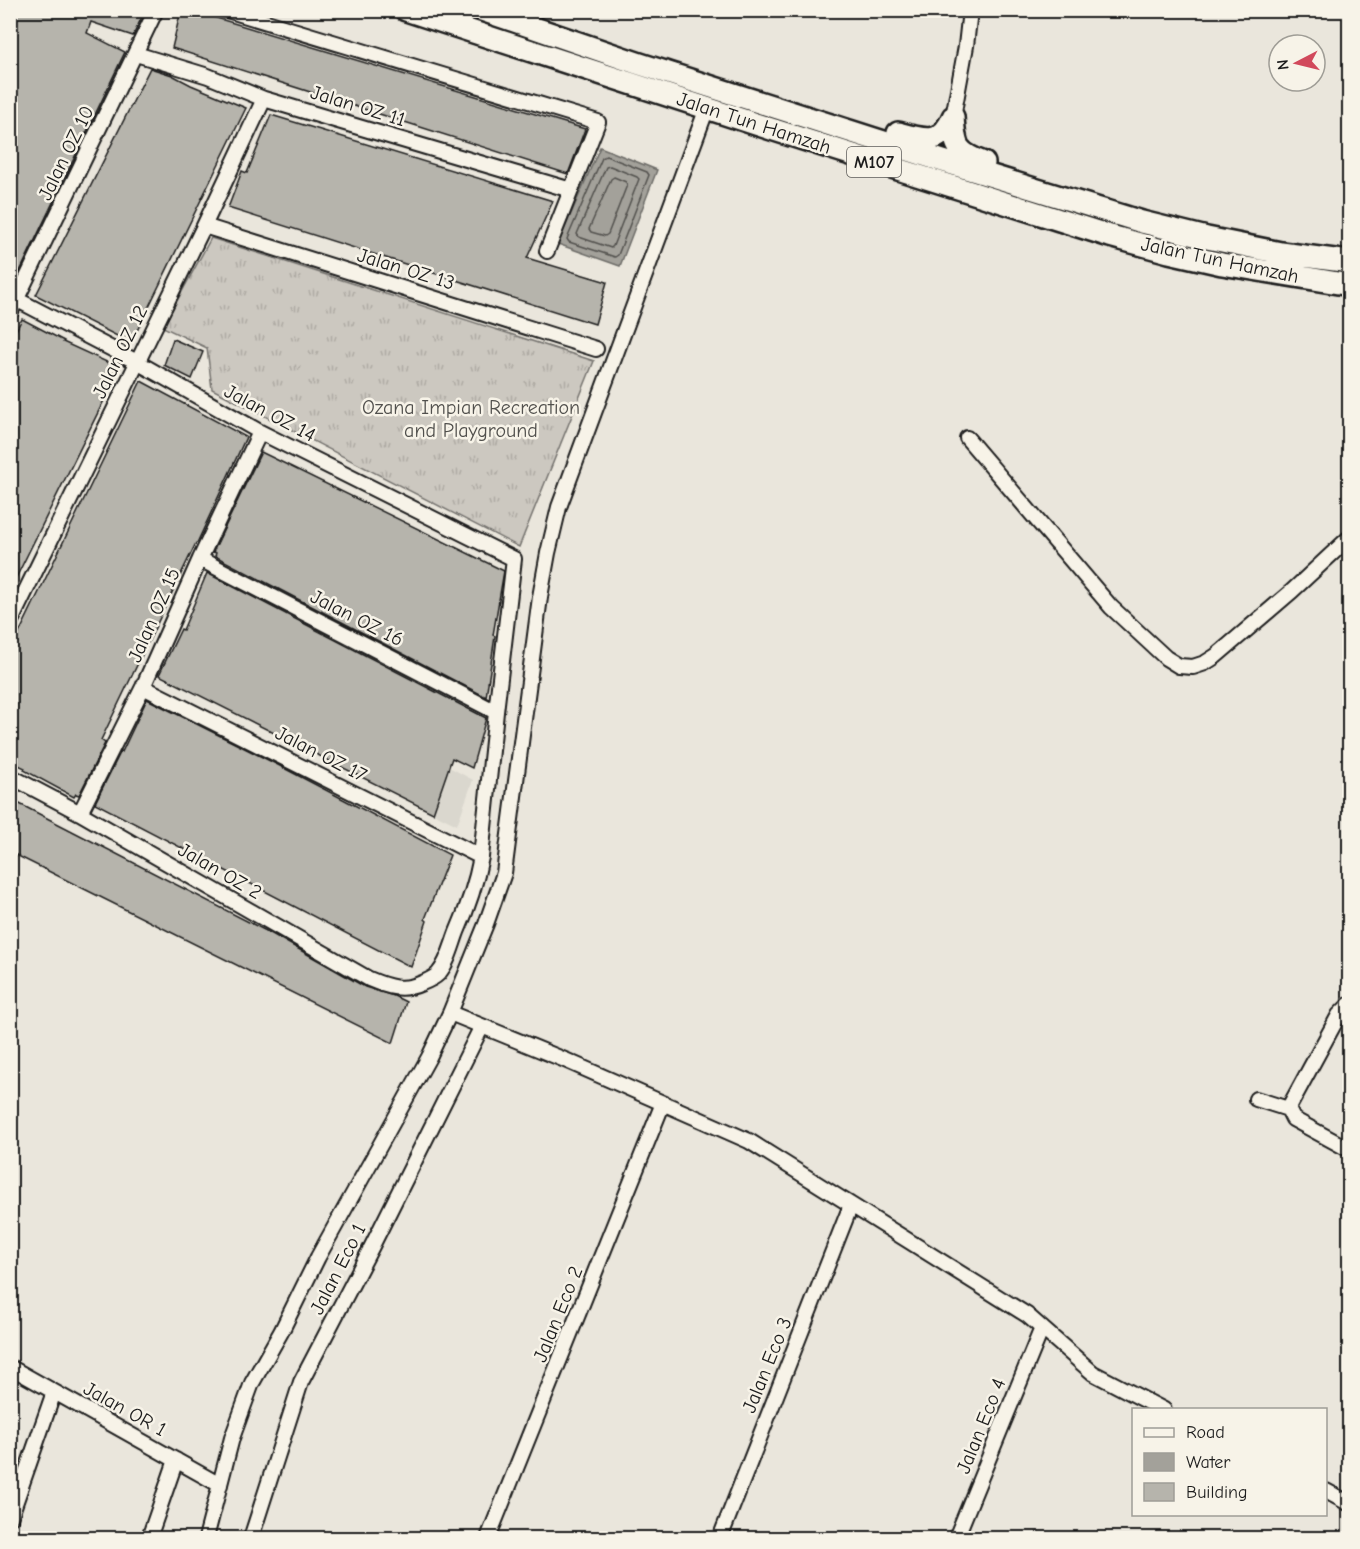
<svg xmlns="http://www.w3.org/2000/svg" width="1360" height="1549" font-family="'Comic Neue',sans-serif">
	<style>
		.built { fill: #dad7ce }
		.grass { fill: url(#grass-tufts); stroke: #74726e; stroke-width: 1.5 }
		.water { fill: #a3a19a; stroke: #6d6c68; stroke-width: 1.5 }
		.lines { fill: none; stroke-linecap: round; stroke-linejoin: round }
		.shore { stroke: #52514e; stroke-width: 1.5 }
		.building { fill: #b6b4ac; stroke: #1c1c1c; stroke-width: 1.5 }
		.street-casing { stroke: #1c1c1c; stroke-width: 18 }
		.primary-casing { stroke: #1c1c1c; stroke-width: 26 }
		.street { stroke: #f7f3e8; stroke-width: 14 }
		.primary { stroke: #f7f3e8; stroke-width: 21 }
		.labels { text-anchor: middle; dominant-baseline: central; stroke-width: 5; stroke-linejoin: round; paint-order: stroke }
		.shield { fill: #f7f3e8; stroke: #5e5c59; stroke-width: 1.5 }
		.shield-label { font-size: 18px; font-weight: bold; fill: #1c1c1c }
		.street-label { font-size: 20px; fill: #1c1c1c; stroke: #f7f3e8 }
		.park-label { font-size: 20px; fill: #51504d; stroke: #f7f3e8 }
	</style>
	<defs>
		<pattern id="grass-tufts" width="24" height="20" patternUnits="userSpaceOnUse" patternTransform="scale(1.5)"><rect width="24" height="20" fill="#ccc8c0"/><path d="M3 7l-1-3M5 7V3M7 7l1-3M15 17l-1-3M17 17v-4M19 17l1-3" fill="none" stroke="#afaba4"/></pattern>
	</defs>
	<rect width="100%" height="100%" fill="#eae6dc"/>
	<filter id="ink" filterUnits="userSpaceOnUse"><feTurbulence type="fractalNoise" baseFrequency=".0167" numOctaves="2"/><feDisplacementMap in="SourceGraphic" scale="12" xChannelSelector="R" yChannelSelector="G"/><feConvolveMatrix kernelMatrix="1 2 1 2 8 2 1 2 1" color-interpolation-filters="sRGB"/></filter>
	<g filter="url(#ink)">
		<path class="built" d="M 449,767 L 473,780 L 457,825 L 433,813 Z"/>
		<path class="grass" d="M 211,238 L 594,361 L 519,547 L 212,389 L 207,348 L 163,327 Z"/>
		<path class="water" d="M 600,147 L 657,170 L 620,266 L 558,244 Z"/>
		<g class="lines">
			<path class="shore" d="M 606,156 L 647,172 L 649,175 L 618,255 L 615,257 L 569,242 L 567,239 L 602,158 Z
				M 610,166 L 637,177 L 639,179 L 613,246 L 611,248 L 579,237 L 577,234 L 606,167 Z
				M 614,177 L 626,182 L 627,185 L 608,234 L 605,236 L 591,232 L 589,229 L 611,179 Z"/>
		</g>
		<path class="building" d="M 13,10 L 145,10 L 133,36 L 91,22 L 87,33 L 125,52 L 12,288 L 10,287 L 10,16 Z
			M 181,10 L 190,10 L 585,129 L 568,174 L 172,48 Z
			M 150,68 L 172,75 L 191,85 L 246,108 L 131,343 L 36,295 Z
			M 271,115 L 553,201 L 527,258 L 607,282 L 595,324 L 228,208 L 242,171 L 247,173 Z
			M 22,319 L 64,341 L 63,342 L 120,368 L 10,590 L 10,342 Z
			M 173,339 L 203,352 L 192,379 L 164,365 Z
			M 141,381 L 246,437 L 197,543 L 196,543 L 101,740 L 105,743 L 79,795 L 76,794 L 74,797 L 24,770 L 25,768 L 10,761 L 10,652 Z
			M 261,452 L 504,571 L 493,635 L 495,636 L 486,697 L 215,556 L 216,553 L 213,552 Z
			M 207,573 L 486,718 L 472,768 L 452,758 L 433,813 L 159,675 L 181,629 L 183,630 Z
			M 147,699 L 278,765 L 450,855 L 425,919 L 427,921 L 411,967 L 95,803 L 121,751 L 122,752 Z
			M 10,799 L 272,934 L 365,987 L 394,996 L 406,1002 L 393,1043 L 10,852 Z"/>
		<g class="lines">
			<defs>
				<path id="street" d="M 227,10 L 598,122 L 547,251
					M 136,54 L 208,76 L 264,99 L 571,190
					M 953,117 L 966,46 L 970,10
					M 204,226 L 596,349
					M 10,296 L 137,362 L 260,432 L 514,559 L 496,712 L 481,857 C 476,883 468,907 457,932 C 452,945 448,963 438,974 C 434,978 427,981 422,983 C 403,992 388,987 369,979 L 80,813 L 10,776
					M 10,313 L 156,10
					M 967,438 L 1111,607 L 1166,658 L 1179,666 L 1193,667 L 1205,663 L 1216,656 L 1292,591 L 1350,537
					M 200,559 L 496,712
					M 10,623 L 204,226 L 264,99
					M 143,687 L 481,857
					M 80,813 L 143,687 L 200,559 L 260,432
					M 1350,1004 L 1339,1015 L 1288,1109 L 1293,1119 L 1350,1150
					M 450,1013 L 565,1060 L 749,1141 L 1027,1315 L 1093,1373 L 1164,1410
					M 1256,1099 L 1288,1109
					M 10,1367 L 220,1485
					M 1326,1491 L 1350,1504
					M 10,1518 L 54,1392
					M 149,1538 L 176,1460
					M 206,1538 L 232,1438 L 252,1383 L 281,1332 L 318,1257 L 429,1057 L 450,1013 L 486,924 L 504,873 L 540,597 L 548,553 L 559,507 L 707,108
					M 251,1538 L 301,1382 L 372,1246 L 482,1026
					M 488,1538 L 663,1103
					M 720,1538 L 851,1205
					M 956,1538 L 1042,1328"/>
				<path id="primary" d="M 406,10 L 768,128 L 1110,236 L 1169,252 L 1222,264 L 1350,285
					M 482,10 L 637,63 L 943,161 L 1142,222 L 1207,238 L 1281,253 L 1350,262
					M 953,117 C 955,146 955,152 984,163
					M 898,133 C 924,140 941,146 953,117"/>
			</defs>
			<use href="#street" class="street-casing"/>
			<use href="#primary" class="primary-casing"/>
			<use href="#street" class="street"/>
			<use href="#primary" class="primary"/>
		</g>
	</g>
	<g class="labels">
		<rect class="shield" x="847" y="147" width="54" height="30" rx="4.5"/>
		<g class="shield-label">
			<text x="874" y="162">M107</text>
		</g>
		<g class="street-label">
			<text transform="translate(358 106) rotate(17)">Jalan OZ 11</text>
			<text transform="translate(754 123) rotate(18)">Jalan Tun Hamzah</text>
			<text transform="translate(66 153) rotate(-64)">Jalan OZ 10</text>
			<text transform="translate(1220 260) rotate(12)">Jalan Tun Hamzah</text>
			<text transform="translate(406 269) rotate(17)">Jalan OZ 13</text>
			<text transform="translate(120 352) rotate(-64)">Jalan OZ 12</text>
			<text transform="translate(270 413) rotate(28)">Jalan OZ 14</text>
			<text transform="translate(154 615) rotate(-66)">Jalan OZ 15</text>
			<text transform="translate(357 618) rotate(27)">Jalan OZ 16</text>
			<text transform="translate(321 754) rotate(27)">Jalan OZ 17</text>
			<text transform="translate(220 871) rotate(30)">Jalan OZ 2</text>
			<text transform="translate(338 1269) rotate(-63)">Jalan Eco 1</text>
			<text transform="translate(558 1314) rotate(-68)">Jalan Eco 2</text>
			<text transform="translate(767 1365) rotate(-68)">Jalan Eco 3</text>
			<text transform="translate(125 1409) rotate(29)">Jalan OR 1</text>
			<text transform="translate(981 1426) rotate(-68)">Jalan Eco 4</text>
		</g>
		<g class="park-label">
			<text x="471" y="407">Ozana Impian Recreation<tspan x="471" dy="23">and Playground</tspan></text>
		</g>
	</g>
	<rect width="1360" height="1549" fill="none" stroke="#f7f3e8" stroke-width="36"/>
	<rect x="18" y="18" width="1324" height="1513" fill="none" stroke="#1c1c1c" stroke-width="2" filter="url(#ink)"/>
	<rect x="1132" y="1408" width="195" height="108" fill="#f7f3e8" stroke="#9f9d96" stroke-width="1.5"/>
	<rect x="1144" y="1428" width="30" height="9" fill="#f7f3e8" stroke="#9f9d96" stroke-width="1.5"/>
	<text x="1186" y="1438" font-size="18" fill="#1c1c1c">Road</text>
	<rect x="1144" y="1453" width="30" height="18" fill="#a3a19a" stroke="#9f9d96" stroke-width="1.5"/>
	<text x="1186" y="1468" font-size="18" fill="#1c1c1c">Water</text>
	<rect x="1144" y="1483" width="30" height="18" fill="#b6b4ac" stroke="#9f9d96" stroke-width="1.5"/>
	<text x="1186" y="1498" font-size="18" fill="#1c1c1c">Building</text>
	<g transform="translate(1297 63) rotate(263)"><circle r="28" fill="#f7f3e8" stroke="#9f9d96" stroke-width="1.5"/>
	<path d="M0-4.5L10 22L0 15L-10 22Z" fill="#d1495b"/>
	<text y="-9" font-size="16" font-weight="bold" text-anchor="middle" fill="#1c1c1c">N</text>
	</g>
</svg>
